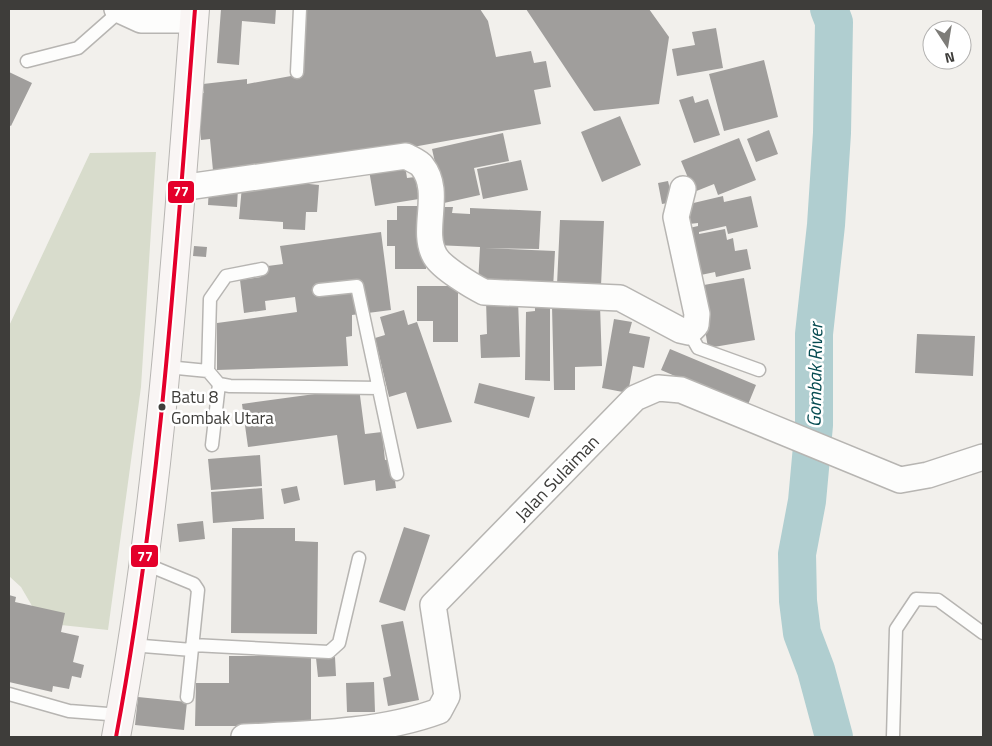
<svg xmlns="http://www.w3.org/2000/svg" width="992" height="746" font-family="'Titillium Web',sans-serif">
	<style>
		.green { fill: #d8dccc }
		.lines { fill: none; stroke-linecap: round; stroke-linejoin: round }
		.river { stroke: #b0ced0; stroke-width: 38 }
		.building { fill: #a09e9c }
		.service-casing { stroke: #b7b5b2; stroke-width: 15 }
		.minor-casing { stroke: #b7b5b2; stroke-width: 28 }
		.secondary-casing { stroke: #b7b5b2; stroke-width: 30 }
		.service { stroke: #fdfdfc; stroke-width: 12 }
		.minor { stroke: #fdfdfc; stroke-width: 25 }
		.secondary { stroke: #f9f5f4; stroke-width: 28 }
		.bus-1-casing { stroke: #fff; stroke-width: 8 }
		.bus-1 { stroke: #e4002b; stroke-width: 4 }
		.bus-dot { fill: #3e3d3a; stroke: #fff; stroke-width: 2 }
		.labels { text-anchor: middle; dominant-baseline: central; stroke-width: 5; stroke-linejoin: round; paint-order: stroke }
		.bus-label { font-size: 17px; fill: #3e3d3a; stroke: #fff; text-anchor: start }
		.street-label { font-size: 18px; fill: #3e3d3a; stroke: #fff }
		.water-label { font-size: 19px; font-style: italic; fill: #064b51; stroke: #fff }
		.line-badge { stroke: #fff; stroke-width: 2 }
		.badge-label { font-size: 14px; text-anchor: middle; font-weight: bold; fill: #fff }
	</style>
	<rect width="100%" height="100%" fill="#f2f0ec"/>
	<path class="green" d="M 156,152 L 141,387 L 108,630 L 42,623 L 21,587 L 9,576 L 9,326 L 90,153 Z"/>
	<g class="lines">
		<path class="river" d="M 829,9 L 834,22 L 832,133 L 826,225 L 814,334 L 814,425 L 807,501 L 797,554 L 798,601 L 802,633 L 816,670 L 834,737"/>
	</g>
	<path class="building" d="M 221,9 L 276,9 L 275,24 L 242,21 L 239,65 L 217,63 Z
		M 306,9 L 480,9 L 488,21 L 496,57 L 531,51 L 534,63 L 546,61 L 551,87 L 534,90 L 541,124 L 257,175 L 214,181 L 210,139 L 201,140 L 196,93 L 204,93 L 203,84 L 247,79 L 247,84 L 302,74 Z
		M 526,9 L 649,9 L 669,37 L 659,104 L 594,111 Z
		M 716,28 L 723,68 L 677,76 L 672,49 L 695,45 L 692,32 Z
		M 764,60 L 778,117 L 724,131 L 709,74 Z
		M 9,72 L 32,83 L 11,126 L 9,125 Z
		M 693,96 L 695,103 L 708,99 L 720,135 L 694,143 L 679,100 Z
		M 620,116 L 641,165 L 602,182 L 581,132 Z
		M 769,130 L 778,154 L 756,162 L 747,139 Z
		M 503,133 L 509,161 L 474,168 L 480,195 L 444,203 L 432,149 Z
		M 739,138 L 756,180 L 718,195 L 714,184 L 694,192 L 681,161 Z
		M 521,160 L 528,190 L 483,199 L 477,169 Z
		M 405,165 L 407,178 L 415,177 L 419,199 L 375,206 L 369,170 Z
		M 272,177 L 300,183 L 319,185 L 317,212 L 306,212 L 305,230 L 283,229 L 283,222 L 239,219 L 242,186 L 271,188 Z
		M 668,181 L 673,202 L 662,204 L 658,183 Z
		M 209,186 L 238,188 L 237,207 L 208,205 Z
		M 723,196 L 724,202 L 751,196 L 758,227 L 728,234 L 726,226 L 699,232 L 699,234 L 725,229 L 727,240 L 733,238 L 735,251 L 747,249 L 751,269 L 716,277 L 715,272 L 696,276 L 685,229 L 698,226 L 698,223 L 689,224 L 685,205 Z
		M 397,206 L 421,206 L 421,254 L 426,254 L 426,269 L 395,269 L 395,246 L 387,246 L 387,220 L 397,220 Z
		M 442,207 L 453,207 L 452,213 L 470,214 L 470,208 L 541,211 L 539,249 L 484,248 L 555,251 L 553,289 L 478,285 L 480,247 L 435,245 Z
		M 560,220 L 604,221 L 601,286 L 557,285 Z
		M 381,232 L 391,310 L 352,315 L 352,336 L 346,337 L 348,366 L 217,370 L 217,323 L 297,312 L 295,297 L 265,301 L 266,310 L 244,313 L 240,280 L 261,277 L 260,267 L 283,264 L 280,246 Z
		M 194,246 L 207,247 L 206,257 L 193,256 Z
		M 744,278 L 755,340 L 708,348 L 698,286 Z
		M 417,286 L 458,286 L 458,342 L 433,342 L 433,321 L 417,321 Z
		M 518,299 L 520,357 L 481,358 L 480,335 L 487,334 L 486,300 Z
		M 535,302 L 550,302 L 550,381 L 525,380 L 526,312 L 535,311 Z
		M 600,305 L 602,366 L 575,367 L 575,390 L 554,390 L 552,306 Z
		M 404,310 L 408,325 L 417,322 L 452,422 L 417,429 L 406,392 L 389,397 L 375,338 L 385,335 L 380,317 Z
		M 614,319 L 632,322 L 629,333 L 650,337 L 644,368 L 633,366 L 628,393 L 602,388 Z
		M 917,334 L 975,336 L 973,376 L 915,373 Z
		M 670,349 L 756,385 L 747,407 L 661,370 Z
		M 479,383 L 535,397 L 529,418 L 474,403 Z
		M 359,388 L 365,434 L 382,432 L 385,460 L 392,459 L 396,488 L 376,491 L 375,480 L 344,485 L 337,435 L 248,447 L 242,404 Z
		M 260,455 L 262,486 L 211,490 L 208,459 Z
		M 297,486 L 300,500 L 284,504 L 281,489 Z
		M 262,488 L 264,519 L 213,523 L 211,492 Z
		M 203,521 L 205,539 L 179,542 L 177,524 Z
		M 404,527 L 430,535 L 405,611 L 379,602 Z
		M 232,528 L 295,528 L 295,541 L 318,542 L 317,634 L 231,633 Z
		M 9,595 L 16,597 L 15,602 L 65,613 L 61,632 L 79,636 L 73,662 L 84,665 L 81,678 L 72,676 L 69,689 L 53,686 L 52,692 L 9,682 Z
		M 403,621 L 419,700 L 388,706 L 383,678 L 391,676 L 381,625 Z
		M 229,656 L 311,656 L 311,726 L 195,726 L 196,683 L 229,683 Z
		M 335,657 L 336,676 L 318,677 L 316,658 Z
		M 374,682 L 375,712 L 347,712 L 346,683 Z
		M 138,697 L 187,702 L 184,730 L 135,725 Z"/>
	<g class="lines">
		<defs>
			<path id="service" d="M 27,61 L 78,48 L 120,11
				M 297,72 L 300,9
				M 319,290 L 357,286 L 397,474
				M 689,332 L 698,348 L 759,370
				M 167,367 L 208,371 L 219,384 L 230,386 L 379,388
				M 208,371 L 210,299 L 226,276 L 262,269
				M 212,445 L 219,384
				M 143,563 L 194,584 L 198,590 L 187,697
				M 131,645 L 192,650
				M 193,645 L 329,652 L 339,643 L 359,558
				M 9,694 L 69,711 L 121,715
				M 893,737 L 896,629 L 916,599 L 938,600 L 983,633"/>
			<path id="minor" d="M 117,9 L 141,20 L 194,20
				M 180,188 L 406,156 C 411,159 419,162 422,166 C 443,192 420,230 435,256 C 442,268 472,286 484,292 L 620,298 L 680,330 L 689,332 L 696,325 L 697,314 L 676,217 L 683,189
				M 244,737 C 307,734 380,733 439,711 L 447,696 L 433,605 L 635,398 L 658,388 L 681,390 L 900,480 L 928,475 L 983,457"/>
			<path id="secondary" d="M 116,737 C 161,497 176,252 195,9"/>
		</defs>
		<use href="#service" class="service-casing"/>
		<use href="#minor" class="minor-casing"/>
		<use href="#secondary" class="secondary-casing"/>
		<use href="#service" class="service"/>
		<use href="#minor" class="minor"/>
		<use href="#secondary" class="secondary"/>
		<defs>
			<path id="bus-1" d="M 116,737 C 161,497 176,252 195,9"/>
		</defs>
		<use href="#bus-1" class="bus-1-casing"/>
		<use href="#bus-1" class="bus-1"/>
	</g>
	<circle class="bus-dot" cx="162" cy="407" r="4.5"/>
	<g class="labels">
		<g class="bus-label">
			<text x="171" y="397">Batu 8<tspan x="171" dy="21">Gombak Utara</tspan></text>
		</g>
		<g class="street-label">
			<text transform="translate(557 478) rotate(-46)">Jalan Sulaiman</text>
		</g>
		<g class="water-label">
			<text transform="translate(814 375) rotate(-89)">Gombak River</text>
		</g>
	</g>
	<g class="line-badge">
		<rect x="167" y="180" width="28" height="24" rx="5" fill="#e4002b"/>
		<rect x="130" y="544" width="29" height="24" rx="5" fill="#e4002b"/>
	</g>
	<g class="badge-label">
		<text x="181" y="196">77</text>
		<text x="145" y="561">77</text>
	</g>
	<rect width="992" height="746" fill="none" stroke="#3e3d3a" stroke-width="20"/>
	<g transform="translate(947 45) rotate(168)"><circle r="24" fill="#ffffff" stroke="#b2b1b0"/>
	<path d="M0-4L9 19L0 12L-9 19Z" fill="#7d7c78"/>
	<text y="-8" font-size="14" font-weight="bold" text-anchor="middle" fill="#3e3d3a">N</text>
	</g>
</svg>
